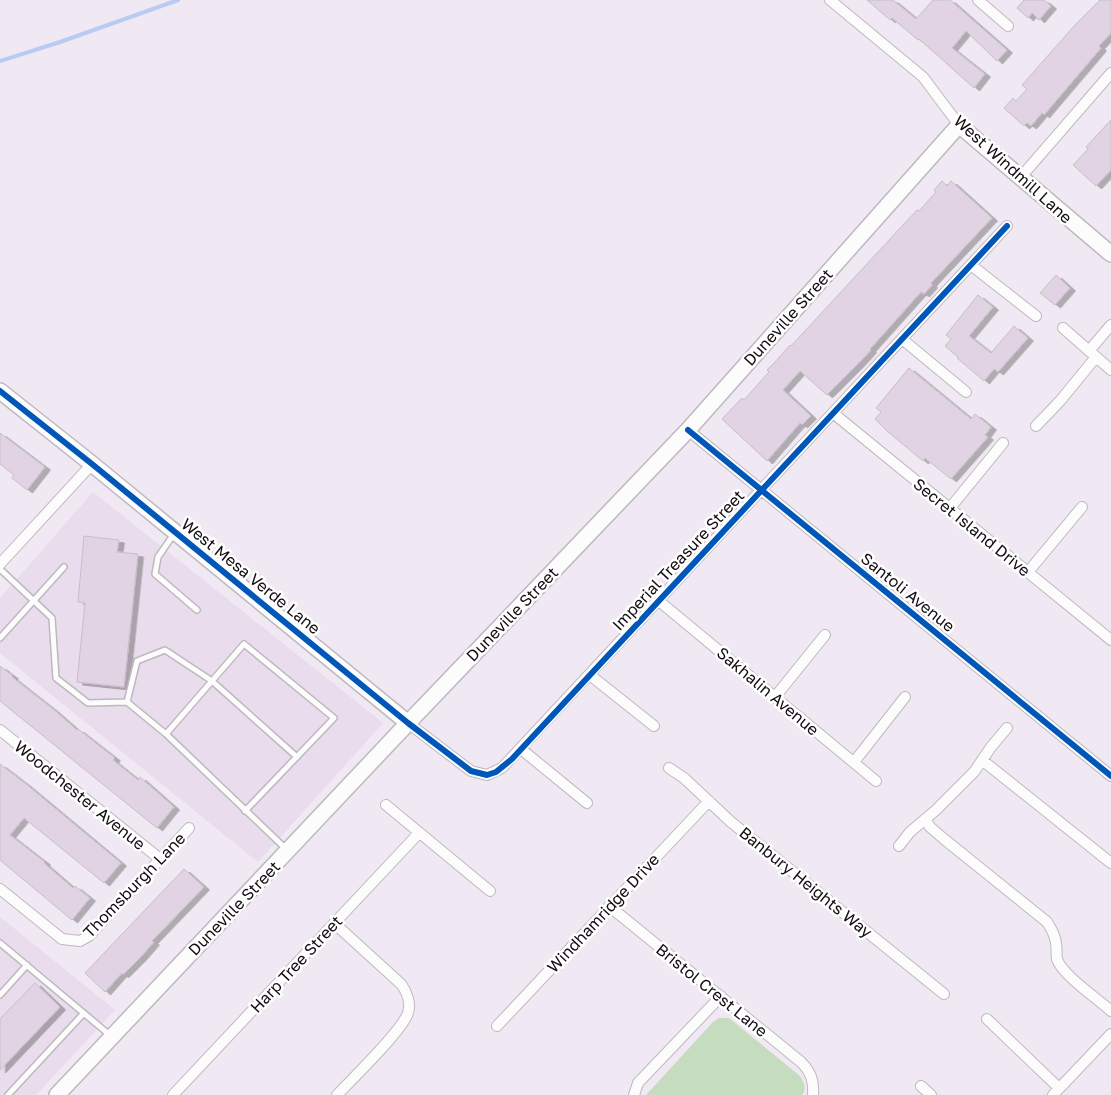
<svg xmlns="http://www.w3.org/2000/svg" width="1111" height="1095" font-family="'Golos Text',sans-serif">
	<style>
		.built { fill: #e9dcec }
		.green { fill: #c6dcbe }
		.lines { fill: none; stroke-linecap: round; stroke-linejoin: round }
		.stream { stroke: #b9caf5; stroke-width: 4 }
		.building { fill: #e1d2e4; stroke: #c5bfc5; filter: url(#shadow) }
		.lane-casing { stroke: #beb8bf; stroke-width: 8 }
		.street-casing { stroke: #beb8bf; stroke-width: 12 }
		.secondary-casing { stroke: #beb8bf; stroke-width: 18 }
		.lane { stroke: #fdfcfd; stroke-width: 5 }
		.street { stroke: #fdfcfd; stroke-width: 10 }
		.secondary { stroke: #fdfcfd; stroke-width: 15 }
		.cycleway-casing { stroke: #fff; stroke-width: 9 }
		.cycleway { stroke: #0057b8; stroke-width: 6 }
		.labels { text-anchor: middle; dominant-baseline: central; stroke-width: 5; stroke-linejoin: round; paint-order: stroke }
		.street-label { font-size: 16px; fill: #120d12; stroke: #fff }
	</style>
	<defs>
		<filter id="shadow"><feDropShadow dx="5.5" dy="3" stdDeviation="0" flood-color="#0004"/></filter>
	</defs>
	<rect width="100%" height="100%" fill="#f0e8f2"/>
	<path class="built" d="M 93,492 L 383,723 L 258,862 L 0,653 L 0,598 Z
		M 0,917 L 115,1010 L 36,1095 L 0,1095 Z"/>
	<path class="green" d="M 719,1018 L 729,1018 L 800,1076 C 804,1082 807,1088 802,1095 L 646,1095 L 713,1022 Z"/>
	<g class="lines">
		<path class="stream" d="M 0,61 L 60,42 L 178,0"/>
	</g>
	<path class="building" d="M 867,0 L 893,0 L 916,19 L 933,0 L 950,0 L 1007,50 L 997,61 L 966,31 L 952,48 L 985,74 L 974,88 L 919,39 L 918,40 L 892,18 L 890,20 Z
		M 1024,0 L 1044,0 L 1051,6 L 1039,20 L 1032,13 L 1028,18 L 1017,8 Z
		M 1100,0 L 1111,0 L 1111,33 L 1099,46 L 1101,48 L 1084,68 L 1044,115 L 1042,113 L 1031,126 L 1027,123 L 1024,126 L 1004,108 L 1013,98 L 1016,101 L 1027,89 L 1022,85 L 1075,25 Z
		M 1111,120 L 1111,170 L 1096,186 L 1073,165 L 1088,149 L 1086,147 Z
		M 942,181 L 947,186 L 951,181 L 992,218 L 931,283 L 932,285 L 924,294 L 921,292 L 870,349 L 871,350 L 859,363 L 827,395 L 800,371 L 783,390 L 811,416 L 802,425 L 800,423 L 767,461 L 722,419 L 742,398 L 744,400 L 769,372 L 767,370 L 775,362 L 790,345 L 791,346 L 902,226 L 917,210 L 919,211 L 936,192 L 934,190 Z
		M 1056,275 L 1070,288 L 1055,305 L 1040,293 Z
		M 978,295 L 993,307 L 969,336 L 991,353 L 1014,326 L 1028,338 L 998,372 L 994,369 L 984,381 L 957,358 L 958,357 L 945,346 L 951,339 L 946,335 Z
		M 909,368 L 971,419 L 975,414 L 991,427 L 985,435 L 988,437 L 951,479 L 925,458 L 923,461 L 887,431 L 875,419 L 881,412 L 876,408 Z
		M 0,433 L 45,467 L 27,490 L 12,478 L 14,475 L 0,464 Z
		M 84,536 L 119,540 L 117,552 L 138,554 L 124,687 L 77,682 L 85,603 L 78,602 Z
		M 0,666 L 13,676 L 12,677 L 53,709 L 77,730 L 78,729 L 115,758 L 113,760 L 138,780 L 140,777 L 174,807 L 157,828 L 0,701 Z
		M 0,764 L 26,784 L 121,863 L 104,883 L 24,818 L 10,835 L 45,862 L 44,863 L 73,888 L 75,886 L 90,898 L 72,920 L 0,860 Z
		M 184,869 L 204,887 L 152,941 L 154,942 L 141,957 L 123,975 L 122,973 L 105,992 L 85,973 Z
		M 35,983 L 60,1007 L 0,1070 L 0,1019 Z"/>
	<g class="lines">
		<defs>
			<path id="lane" d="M 174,534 L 158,557 L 155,574 L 197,610
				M 0,569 L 52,618 L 56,678 L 88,703 L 127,702 L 166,734 L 286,849
				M 0,638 L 64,567
				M 127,702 L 137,661 L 165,650 L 212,681 L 297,757
				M 166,734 L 244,644 L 334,718 L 245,811
				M 0,943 L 111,1036
				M 0,995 L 27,965
				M 8,1095 L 84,1013"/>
			<path id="street" d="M 830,0 L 923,77 L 959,125
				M 978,0 L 1008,26
				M 1020,178 L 1111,73
				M 971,265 L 1036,316
				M 1063,328 L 1111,370
				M 902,339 L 966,392
				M 1089,351 L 1111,325
				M 833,413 L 1111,640
				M 1036,426 L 1060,401 L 1096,357
				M 688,430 L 1111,776
				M 950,508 L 1003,443
				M 0,564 L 92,464
				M 1028,572 L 1082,507
				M 659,601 L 876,781
				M 590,675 L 654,726
				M 775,697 L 825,635
				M 408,723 L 471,771 L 487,775 L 502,768 L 1007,226
				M 0,730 L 160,859
				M 521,749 L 587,803
				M 982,760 L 1111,863
				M 854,762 L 905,697
				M 669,768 L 684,778 L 731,822 L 944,994
				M 386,805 L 490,891
				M 925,819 L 930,827 L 944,839 L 1047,922 C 1051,928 1055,935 1056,943 C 1057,948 1056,954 1057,959 C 1062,975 1098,999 1111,1011
				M 899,846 L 910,832 L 936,810 L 974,772 L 991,747 L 1007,728
				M 0,889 L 62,939 L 80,941 L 89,936 L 189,828
				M 609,906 L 801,1062 C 811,1072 814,1081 813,1095
				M 334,923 L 401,984 C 407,992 411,1003 408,1013 C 402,1031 353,1078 337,1095
				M 987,1019 L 1059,1088
				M 497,1026 L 709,801
				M 921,1086 L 931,1095
				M 173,1095 L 419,833
				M 634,1095 L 638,1083 L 721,996
				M 1053,1095 L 1111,1034"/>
			<path id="secondary" d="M 0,391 L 92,464 L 408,723
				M 57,1095 L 408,723 L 688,430 L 959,125 L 1111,254"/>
		</defs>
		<use href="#lane" class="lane-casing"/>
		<use href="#street" class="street-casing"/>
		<use href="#secondary" class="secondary-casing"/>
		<use href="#lane" class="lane"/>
		<use href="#street" class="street"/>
		<use href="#secondary" class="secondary"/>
		<defs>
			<path id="cycleway" d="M 0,391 L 92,464 L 408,723 L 471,771 L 487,775 L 496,772 L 512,759 L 1007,226
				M 688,430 L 1111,776"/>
		</defs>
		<use href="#cycleway" class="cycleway-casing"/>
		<use href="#cycleway" class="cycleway"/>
	</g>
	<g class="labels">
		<g class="street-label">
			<text transform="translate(1013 169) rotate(42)">West Windmill Lane</text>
			<text transform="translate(788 317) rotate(-48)">Duneville Street</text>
			<text transform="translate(972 527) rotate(39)">Secret Island Drive</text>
			<text transform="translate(678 560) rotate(-47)">Imperial Treasure Street</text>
			<text transform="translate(251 576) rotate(39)">West Mesa Verde Lane</text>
			<text transform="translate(908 592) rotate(39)">Santoli Avenue</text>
			<text transform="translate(512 614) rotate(-46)">Duneville Street</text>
			<text transform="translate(768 691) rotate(40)">Sakhalin Avenue</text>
			<text transform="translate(80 795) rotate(39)">Woodchester Avenue</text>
			<text transform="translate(806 882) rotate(39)">Banbury Heights Way</text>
			<text transform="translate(134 885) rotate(-46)">Thomsburgh Lane</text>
			<text transform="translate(234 908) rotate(-46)">Duneville Street</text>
			<text transform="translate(603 913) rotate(-47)">Windhamridge Drive</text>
			<text transform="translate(296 964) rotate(-47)">Harp Tree Street</text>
			<text transform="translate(712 990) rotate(39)">Bristol Crest Lane</text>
		</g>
	</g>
</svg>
